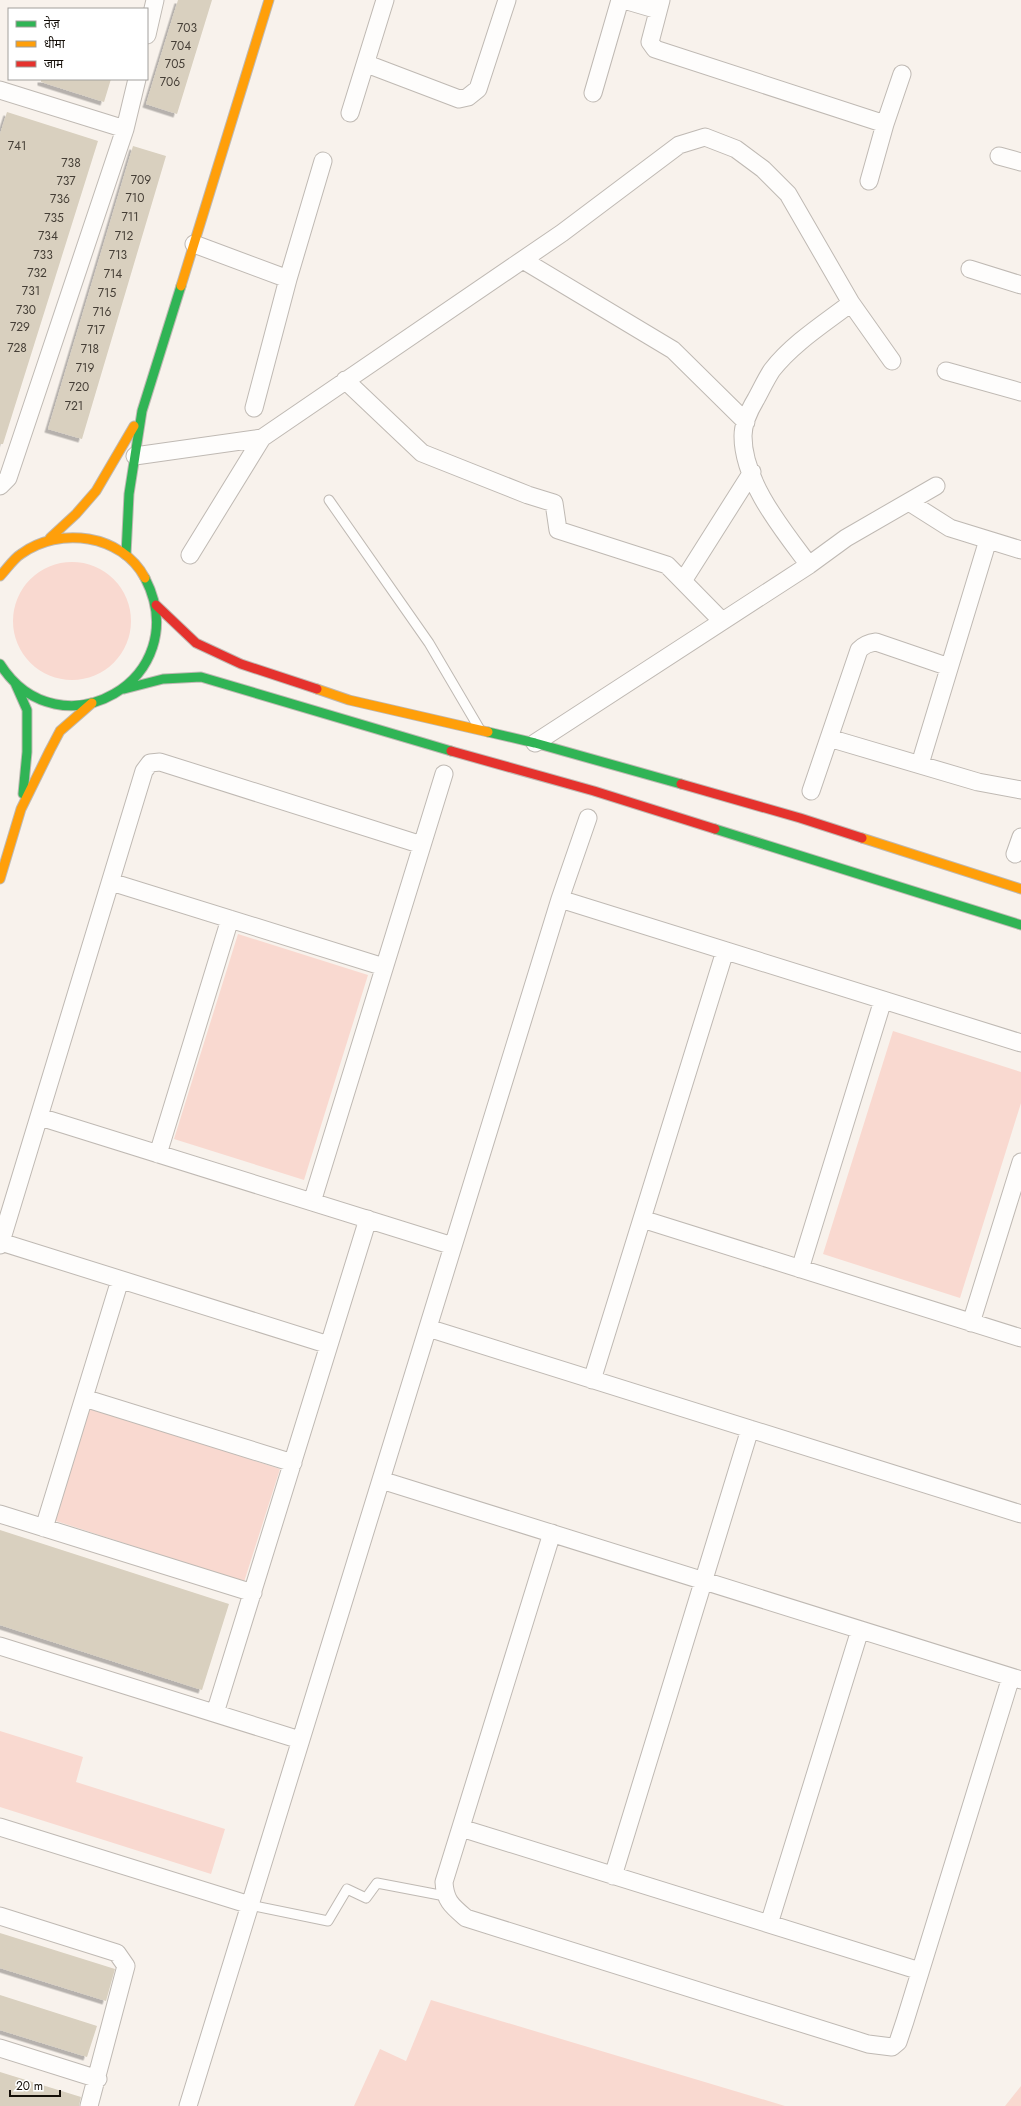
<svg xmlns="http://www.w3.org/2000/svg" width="1021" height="2106" font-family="Jost,'Noto Sans Devanagari',sans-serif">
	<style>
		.green { fill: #f9d9d0 }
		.building { fill: #d9d0bf; filter: url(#shadow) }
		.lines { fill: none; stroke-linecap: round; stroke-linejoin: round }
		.lane-casing { stroke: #bfb9b3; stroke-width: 11 }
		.street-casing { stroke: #bfb9b3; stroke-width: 19 }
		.fast-casing { stroke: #bfb9b3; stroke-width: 11 }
		.slow-casing { stroke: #bfb9b3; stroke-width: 11 }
		.jam-casing { stroke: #bfb9b3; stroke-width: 11 }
		.lane { stroke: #fefdfc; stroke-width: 9 }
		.street { stroke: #fefdfc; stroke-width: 17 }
		.fast { stroke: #30b455; stroke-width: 9 }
		.slow { stroke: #ff9f0a; stroke-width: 9 }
		.jam { stroke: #e5322d; stroke-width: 9 }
		.labels { text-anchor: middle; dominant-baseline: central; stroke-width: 3.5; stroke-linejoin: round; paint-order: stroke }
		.number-label { font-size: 12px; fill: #453e36 }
	</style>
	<defs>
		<filter id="shadow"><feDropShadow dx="-3.5" dy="3.5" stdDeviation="0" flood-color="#0004"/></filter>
	</defs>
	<rect width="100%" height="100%" fill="#f8f2ec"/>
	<path class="green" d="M13 621a59 59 0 1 1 118 0a59 59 0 1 1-118 0Z
		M 238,934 L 368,975 L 304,1180 L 174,1139 Z
		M 893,1031 L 1021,1072 L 1021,1103 L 960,1298 L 823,1254 Z
		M 89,1407 L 280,1469 L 244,1582 L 53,1520 Z
		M 0,1731 L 83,1757 L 76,1782 L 225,1829 L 211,1874 L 0,1807 Z
		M 431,2000 L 785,2106 L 354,2106 L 380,2049 L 406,2061 Z
		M 1021,2086 L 1021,2106 L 1005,2106 Z"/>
	<path class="building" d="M 178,0 L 212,0 L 177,114 L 146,104 Z
		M 41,79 L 111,79 L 104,102 L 41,82 Z
		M 7,112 L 98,141 L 3,444 L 0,444 L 0,134 Z
		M 133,146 L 166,156 L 82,439 L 48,429 Z
		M 0,1530 L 229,1604 L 202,1690 L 0,1625 Z
		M 0,1933 L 115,1969 L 106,2001 L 0,1968 Z
		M 0,1995 L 97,2026 L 87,2057 L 0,2030 Z
		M 0,2072 L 81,2097 L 79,2106 L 0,2106 Z"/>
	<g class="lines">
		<defs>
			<path id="lane" d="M 329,500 L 429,643 L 479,728
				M 250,1905 L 328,1921 L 347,1889 L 366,1898 L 377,1883 L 445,1896"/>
			<path id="street" d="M 624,0 L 658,10
				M 661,0 L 650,42 L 655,49 L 885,124
				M 147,35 L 155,0
				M 367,64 L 459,99 L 468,97 L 478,89 L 507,0
				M 0,90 L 125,129
				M 593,93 L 620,0
				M 350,113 L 385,0
				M 999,156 L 1021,162
				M 869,181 L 885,124 L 902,74
				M 194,244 L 288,279
				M 523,260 L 673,350 L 746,422
				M 970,269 L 1021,285
				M 946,371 L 1021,392
				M 345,380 L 422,453 L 528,495 L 554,503 L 558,530 L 667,565 L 722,621
				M 254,408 L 288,279 L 323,161
				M 135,456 L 262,438 L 562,233 L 679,145 L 705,137 L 736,149 L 763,169 L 788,194 L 851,303 L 892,361
				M 0,486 L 8,478 L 125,129 L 137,79
				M 909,502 L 950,528 L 1021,550
				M 190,555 L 262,438
				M 809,565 C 783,530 743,482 743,436 C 743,424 750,409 756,399 C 761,390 766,379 772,370 C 793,343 825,323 851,303
				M 683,581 L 752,472
				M 829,738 L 978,782 L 1021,790
				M 535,743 L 809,565 L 846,538 L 936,486
				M 920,764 L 988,540
				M 811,791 L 859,650 C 864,645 868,643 876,642 L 949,667
				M 1015,854 L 1021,837
				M 111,882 L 384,967
				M 560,899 L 1021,1043
				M 40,1117 L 453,1246
				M 158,1154 L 230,919
				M 312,1202 L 444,774
				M 642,1219 L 1021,1338
				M 1,1242 L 329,1345
				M 0,1245 L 144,771 L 150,763 L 160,762 L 422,845
				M 800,1269 L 883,1000
				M 971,1323 L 1021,1162
				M 428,1328 L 1021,1514
				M 592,1380 L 725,951
				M 84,1398 L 293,1463
				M 381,1480 L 1021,1680
				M 0,1514 L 253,1593
				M 44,1528 L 120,1280
				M 552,1533 L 444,1882 C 445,1901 452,1906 466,1918 L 868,2044 L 892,2047 L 898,2042 L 905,2021 L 1011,1677
				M 0,1646 L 300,1740
				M 215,1713 L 368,1219
				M 0,1827 L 250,1905
				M 461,1828 L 920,1971
				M 613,1876 L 750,1429
				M 0,1916 L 117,1953 L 126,1966 L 89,2106
				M 769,1924 L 860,1630
				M 0,2048 L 98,2079
				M 188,2106 L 560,899 L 588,818"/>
			<path id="fast" d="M 126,555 L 129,494 L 142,411 L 181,286
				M 0,664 C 59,757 197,679 145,578
				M 15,683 L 27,710 L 27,752 L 23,794
				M 124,689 L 163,679 L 201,677 L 451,751
				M 488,732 L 535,743 L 681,784
				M 715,829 L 1021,925"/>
			<path id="slow" d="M 181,286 L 269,0
				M 50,538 L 76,514 L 96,491 L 134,426
				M 0,576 C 7,569 13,559 21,554 C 59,526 122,534 145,578
				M 317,689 L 349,700 L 488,732
				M 862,838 L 1021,889
				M 0,879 L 21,809 L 50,750 L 60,731 L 92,703"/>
			<path id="jam" d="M 156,605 L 196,643 L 241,664 L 317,689
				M 451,751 L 594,791 L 715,829
				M 681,784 L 800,818 L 862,838"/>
		</defs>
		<use href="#lane" class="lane-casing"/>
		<use href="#street" class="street-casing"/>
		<use href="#fast" class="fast-casing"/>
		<use href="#slow" class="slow-casing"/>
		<use href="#jam" class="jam-casing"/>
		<use href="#lane" class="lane"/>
		<use href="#street" class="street"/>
		<use href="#fast" class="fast"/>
		<use href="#slow" class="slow"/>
		<use href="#jam" class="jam"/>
	</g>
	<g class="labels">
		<g class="number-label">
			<text x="187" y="28">703</text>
			<text x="181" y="46">704</text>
			<text x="175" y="64">705</text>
			<text x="170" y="82">706</text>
			<text x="17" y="146">741</text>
			<text x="71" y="163">738</text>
			<text x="141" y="180">709</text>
			<text x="66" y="181">737</text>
			<text x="135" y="198">710</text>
			<text x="60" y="199">736</text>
			<text x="130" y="217">711</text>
			<text x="54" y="218">735</text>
			<text x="48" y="236">734</text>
			<text x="124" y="236">712</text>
			<text x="43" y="255">733</text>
			<text x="118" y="255">713</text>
			<text x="37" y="273">732</text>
			<text x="113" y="274">714</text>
			<text x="31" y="291">731</text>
			<text x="107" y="293">715</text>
			<text x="26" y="310">730</text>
			<text x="102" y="312">716</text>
			<text x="20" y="327">729</text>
			<text x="96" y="330">717</text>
			<text x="17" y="348">728</text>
			<text x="90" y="349">718</text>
			<text x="85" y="368">719</text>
			<text x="79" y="387">720</text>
			<text x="74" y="406">721</text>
		</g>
	</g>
	<rect x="8" y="8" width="140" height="72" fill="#ffffff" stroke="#a19f9c"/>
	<rect x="16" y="21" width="20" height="6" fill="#30b455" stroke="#a19f9c"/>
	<text x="44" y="28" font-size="12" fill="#140e08">तेज़</text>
	<rect x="16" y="41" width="20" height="6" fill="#ff9f0a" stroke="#a19f9c"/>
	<text x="44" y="48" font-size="12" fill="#140e08">धीमा</text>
	<rect x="16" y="61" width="20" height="6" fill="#e5322d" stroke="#a19f9c"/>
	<text x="44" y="68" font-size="12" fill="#140e08">जाम</text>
	<path d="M10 2090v6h50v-6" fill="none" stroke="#140e08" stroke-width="2"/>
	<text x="16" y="2090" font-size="12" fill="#140e08" stroke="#ffffff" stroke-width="3" paint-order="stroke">20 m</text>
</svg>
